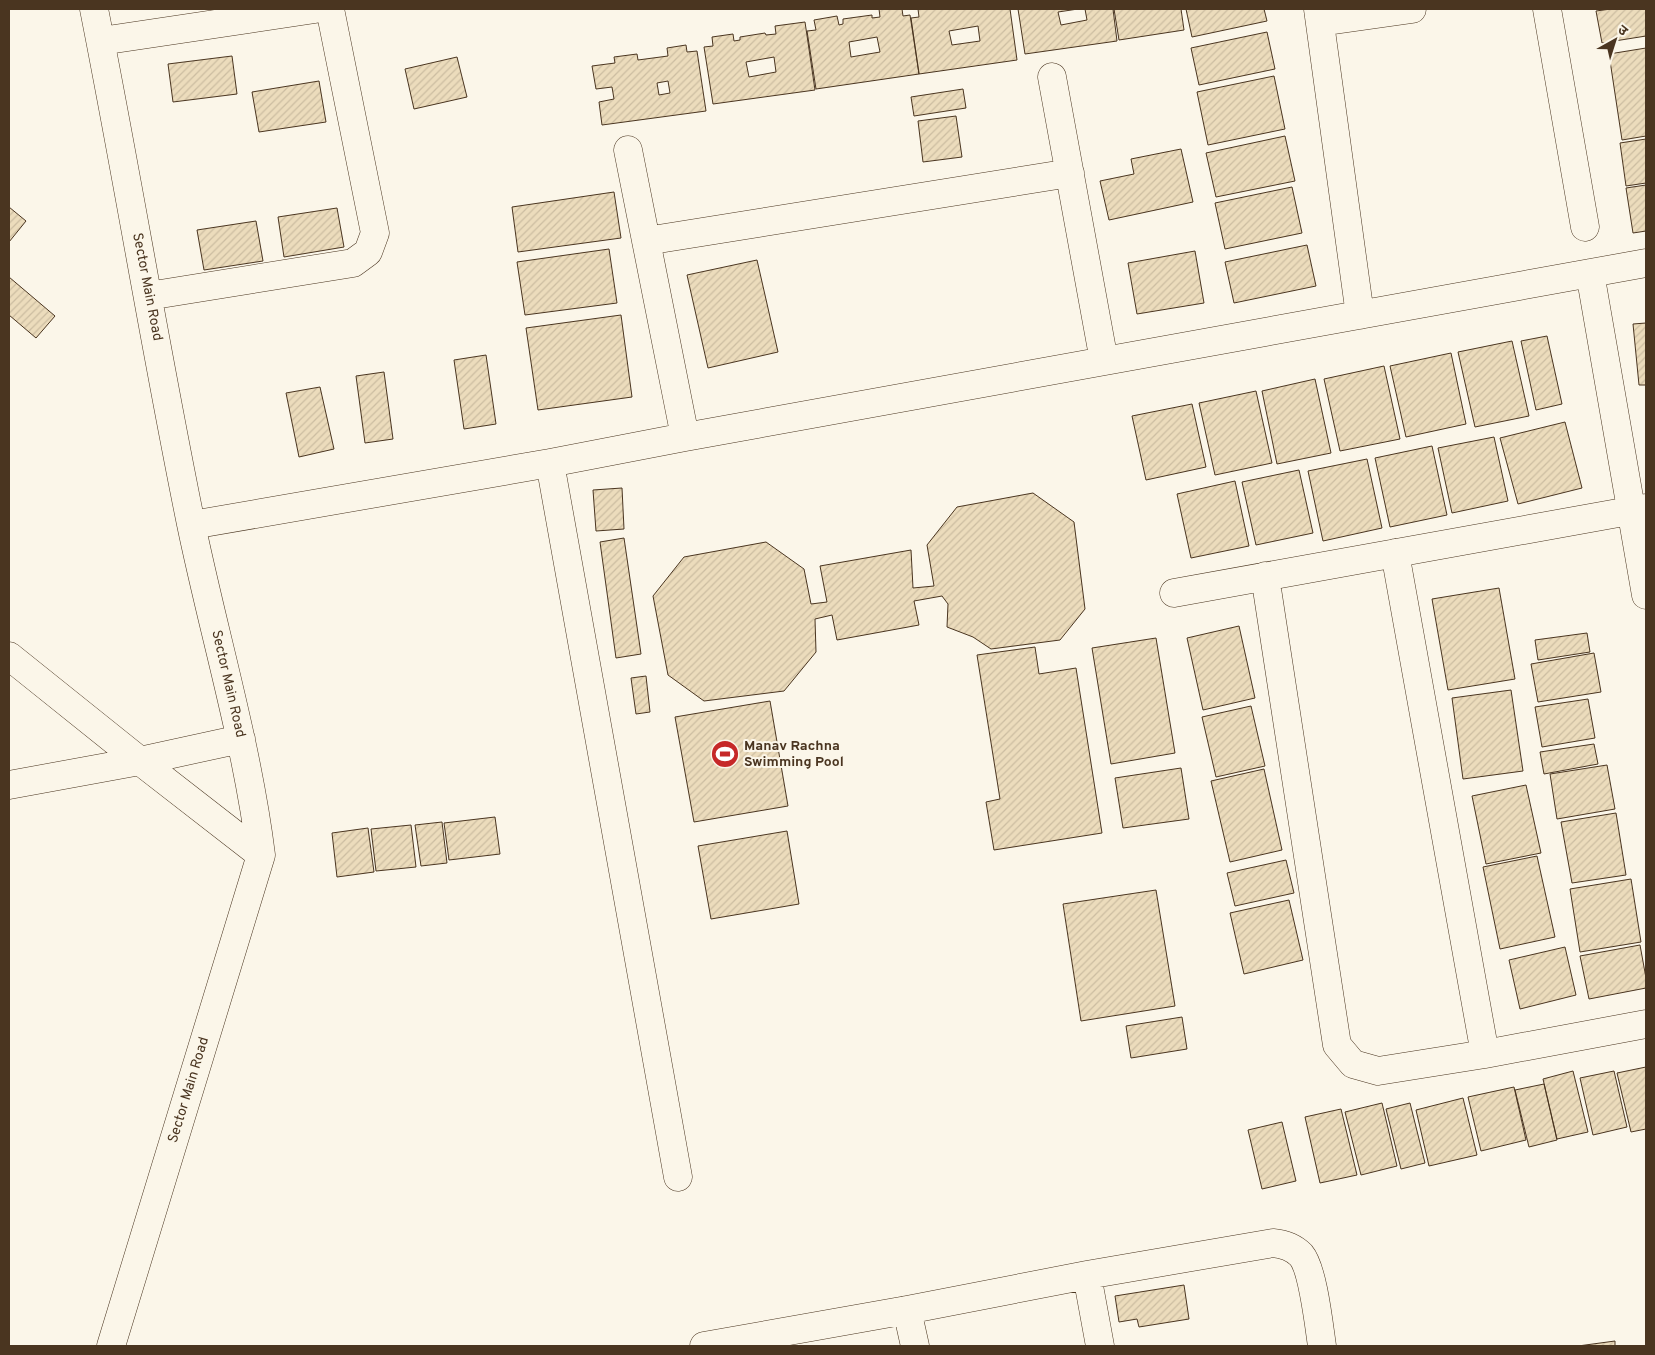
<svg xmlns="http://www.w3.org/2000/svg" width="1655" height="1355" font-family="Overpass,'Noto Sans Devanagari',sans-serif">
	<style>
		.building { fill: url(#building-hatch); stroke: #4a3520; fill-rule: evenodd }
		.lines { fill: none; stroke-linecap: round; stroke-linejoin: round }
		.minor-casing { stroke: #4a3520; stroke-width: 29 }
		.minor { stroke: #fbf6e9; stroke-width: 28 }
		.labels { text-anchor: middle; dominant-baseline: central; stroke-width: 4; stroke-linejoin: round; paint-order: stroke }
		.street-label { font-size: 14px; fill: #4a3520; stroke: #fbf6e9 }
		.poi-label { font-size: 14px; font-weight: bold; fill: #4a3520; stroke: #fbf6e9; text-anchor: start }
	</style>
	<defs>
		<pattern id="building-hatch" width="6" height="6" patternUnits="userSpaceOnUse" patternTransform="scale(1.25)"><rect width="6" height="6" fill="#ecdcbc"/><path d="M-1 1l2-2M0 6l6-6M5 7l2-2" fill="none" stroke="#ccbda1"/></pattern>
	</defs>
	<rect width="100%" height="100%" fill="#fbf6e9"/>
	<path class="building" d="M 879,9 L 902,9 L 903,16 L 910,15 L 919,74 L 816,89 L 807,31 L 816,30 L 814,20 L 837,16 L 839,25 L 843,24 L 843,19 L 872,15 L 872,18 L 880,17 ZM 877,37 L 880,52 L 851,57 L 849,42 Z
		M 918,9 L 1010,9 L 1017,60 L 919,74 L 911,18 L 919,17 ZM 978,26 L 980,41 L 952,45 L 949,31 Z
		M 1018,9 L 1078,9 L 1058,12 L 1061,25 L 1087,20 L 1085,9 L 1113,9 L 1117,41 L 1025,54 Z
		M 1114,9 L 1181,9 L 1184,30 L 1119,40 Z
		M 1186,9 L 1264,9 L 1267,21 L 1192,37 Z
		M 1611,9 L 1646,9 L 1646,36 L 1602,43 L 1596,11 Z
		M 805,22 L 815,90 L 713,104 L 704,47 L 713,46 L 712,37 L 733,34 L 734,41 L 740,40 L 740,37 L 765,33 L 766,35 L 776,34 L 775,26 ZM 774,57 L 776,72 L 749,77 L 746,62 Z
		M 1267,32 L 1275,69 L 1199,85 L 1191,48 Z
		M 686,45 L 687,52 L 697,51 L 706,111 L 602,125 L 599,102 L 614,99 L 612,87 L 596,89 L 592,66 L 615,63 L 614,57 L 637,54 L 638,60 L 668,56 L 667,48 ZM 668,81 L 670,93 L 659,95 L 657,83 Z
		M 1646,48 L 1646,136 L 1622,140 L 1609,54 Z
		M 232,56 L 237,94 L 173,102 L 168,64 Z
		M 457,57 L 467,97 L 414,109 L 405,69 Z
		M 1274,76 L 1285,129 L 1208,145 L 1197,92 Z
		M 319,81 L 326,122 L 259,132 L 252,92 Z
		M 963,89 L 966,108 L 914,116 L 911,97 Z
		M 956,116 L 962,157 L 923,162 L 918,121 Z
		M 1285,136 L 1295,181 L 1216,197 L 1206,153 Z
		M 1646,139 L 1646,183 L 1626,186 L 1620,143 Z
		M 1181,149 L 1193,202 L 1109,220 L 1100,181 L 1134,174 L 1131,159 Z
		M 1646,185 L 1646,231 L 1633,233 L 1626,188 Z
		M 1292,187 L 1302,233 L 1225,249 L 1215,203 Z
		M 614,192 L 621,238 L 518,252 L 512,207 Z
		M 9,207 L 26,221 L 9,242 Z
		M 337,208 L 344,247 L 284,257 L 278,217 Z
		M 256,221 L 263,261 L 204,270 L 197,230 Z
		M 1307,245 L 1316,286 L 1234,303 L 1225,262 Z
		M 609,249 L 617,303 L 525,315 L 517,262 Z
		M 1195,251 L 1204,303 L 1137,314 L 1128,263 Z
		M 757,260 L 778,352 L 708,368 L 687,275 Z
		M 9,277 L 55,316 L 36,338 L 9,315 Z
		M 621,315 L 632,397 L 538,410 L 526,328 Z
		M 1646,323 L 1646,385 L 1639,385 L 1633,324 Z
		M 1547,336 L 1562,404 L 1536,410 L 1521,341 Z
		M 1512,341 L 1529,416 L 1475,427 L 1458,352 Z
		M 1451,353 L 1466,424 L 1406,437 L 1390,366 Z
		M 486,355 L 496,424 L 464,429 L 454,360 Z
		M 1384,366 L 1400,439 L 1340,451 L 1324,379 Z
		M 384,372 L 393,439 L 365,443 L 356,376 Z
		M 1315,379 L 1331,453 L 1277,464 L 1262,391 Z
		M 320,387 L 334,449 L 299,457 L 286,393 Z
		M 1256,391 L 1272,463 L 1215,475 L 1199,403 Z
		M 1192,404 L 1206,467 L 1146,480 L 1132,416 Z
		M 1565,422 L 1582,488 L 1518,504 L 1500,438 Z
		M 1494,437 L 1508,501 L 1452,513 L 1438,448 Z
		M 1432,446 L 1447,515 L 1390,527 L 1375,458 Z
		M 1367,459 L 1382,528 L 1323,541 L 1308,471 Z
		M 1299,470 L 1313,533 L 1256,545 L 1242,482 Z
		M 1235,481 L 1249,546 L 1191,558 L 1177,494 Z
		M 622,488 L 624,529 L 596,531 L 593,490 Z
		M 1033,493 L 1074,522 L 1085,609 L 1060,640 L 991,649 L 973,637 L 947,627 L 948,604 L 942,596 L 914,601 L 919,625 L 837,640 L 832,615 L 815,619 L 816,652 L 784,691 L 704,701 L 668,675 L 653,596 L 684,557 L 766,542 L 804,569 L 811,604 L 827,602 L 820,566 L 911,550 L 913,588 L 934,586 L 927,545 L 957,507 Z
		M 624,538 L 641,654 L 616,658 L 600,542 Z
		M 1499,588 L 1515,679 L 1448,690 L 1432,599 Z
		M 1239,626 L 1255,698 L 1203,710 L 1187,638 Z
		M 1587,633 L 1590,652 L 1538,660 L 1535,640 Z
		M 1156,638 L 1175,753 L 1111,764 L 1092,648 Z
		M 1035,647 L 1039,674 L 1076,668 L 1102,833 L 994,850 L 986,802 L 1000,799 L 977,655 Z
		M 1594,653 L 1601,692 L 1538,702 L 1531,664 Z
		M 646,676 L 650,712 L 636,714 L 631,678 Z
		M 1511,690 L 1523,771 L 1463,779 L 1452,698 Z
		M 1588,699 L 1595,738 L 1542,747 L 1535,707 Z
		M 770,701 L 788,806 L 694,822 L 675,717 Z
		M 1251,706 L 1265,766 L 1216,777 L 1202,717 Z
		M 1594,744 L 1598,764 L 1544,774 L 1540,752 Z
		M 1607,765 L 1615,809 L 1557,819 L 1550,774 Z
		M 1181,768 L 1189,819 L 1123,828 L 1115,778 Z
		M 1264,769 L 1282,850 L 1230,862 L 1211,781 Z
		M 1526,785 L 1541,853 L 1486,864 L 1472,796 Z
		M 1616,813 L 1626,875 L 1572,883 L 1561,822 Z
		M 495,817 L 500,854 L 449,860 L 444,823 Z
		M 442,822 L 447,863 L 421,866 L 415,825 Z
		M 411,825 L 416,867 L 376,871 L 371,829 Z
		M 368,828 L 374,872 L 337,877 L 332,833 Z
		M 787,831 L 799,904 L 711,919 L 698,846 Z
		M 1537,856 L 1555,937 L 1500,949 L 1483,867 Z
		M 1286,860 L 1294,893 L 1235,906 L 1227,873 Z
		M 1631,879 L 1641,942 L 1580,952 L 1570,889 Z
		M 1156,890 L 1175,1006 L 1081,1021 L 1063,904 Z
		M 1289,900 L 1303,960 L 1244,974 L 1230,913 Z
		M 1640,945 L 1646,978 L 1646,988 L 1589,999 L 1580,956 Z
		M 1565,947 L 1576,995 L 1520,1009 L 1509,960 Z
		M 1182,1017 L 1187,1049 L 1131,1058 L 1126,1026 Z
		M 1646,1067 L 1646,1129 L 1631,1132 L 1617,1073 Z
		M 1573,1071 L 1588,1132 L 1557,1139 L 1543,1079 Z
		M 1614,1071 L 1627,1127 L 1593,1135 L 1580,1078 Z
		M 1544,1084 L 1557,1140 L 1529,1147 L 1515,1090 Z
		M 1514,1087 L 1526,1140 L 1481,1151 L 1468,1097 Z
		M 1463,1098 L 1477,1155 L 1429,1166 L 1416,1110 Z
		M 1382,1103 L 1397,1166 L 1361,1175 L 1345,1112 Z
		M 1410,1103 L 1425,1163 L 1401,1169 L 1386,1109 Z
		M 1341,1109 L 1357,1175 L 1320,1183 L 1305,1117 Z
		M 1282,1122 L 1296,1181 L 1262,1189 L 1248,1130 Z
		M 1184,1285 L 1189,1319 L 1139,1327 L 1137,1319 L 1119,1322 L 1115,1296 Z
		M 1615,1341 L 1615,1346 L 1578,1346 Z"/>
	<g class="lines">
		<defs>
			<path id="minor" d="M 94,9 C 128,180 156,353 191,524 C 214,635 247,743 261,855 L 111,1346
				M 1318,9 L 1360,315
				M 1547,9 L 1585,227
				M 1320,22 L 1412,9
				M 101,41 L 315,9
				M 1052,77 L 1104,361
				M 628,150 L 685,437
				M 646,241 L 1070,173
				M 1590,273 L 1646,595
				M 148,296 L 353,263 L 368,252 L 375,233 L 330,9
				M 550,463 L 678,1177
				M 192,525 L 550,463 L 685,437 L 1646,263
				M 1395,553 L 1485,1054
				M 1265,576 L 1337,1045 L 1353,1064 L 1378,1071 L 1485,1054 L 1646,1024
				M 1174,593 L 1646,508
				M 9,656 L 140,761 L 261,855
				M 9,785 L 140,761 L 241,739
				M 1087,1275 L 1100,1346
				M 907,1310 L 915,1346
				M 704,1346 L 907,1310 L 1087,1275 L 1273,1243 C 1284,1244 1293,1247 1301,1255 C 1313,1269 1319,1326 1322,1346"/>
		</defs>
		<use href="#minor" class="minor-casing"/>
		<use href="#minor" class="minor"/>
	</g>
	<defs>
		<symbol id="stadium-disc" viewBox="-11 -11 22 22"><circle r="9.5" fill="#c62828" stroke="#fbf6e9"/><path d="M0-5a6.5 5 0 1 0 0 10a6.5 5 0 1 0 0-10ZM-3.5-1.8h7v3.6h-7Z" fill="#fff"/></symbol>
	</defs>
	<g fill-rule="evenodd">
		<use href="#stadium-disc" x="709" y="738" width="32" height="32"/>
	</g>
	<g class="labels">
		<g class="street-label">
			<text transform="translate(147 287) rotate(79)">Sector Main Road</text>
			<text transform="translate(228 684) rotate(77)">Sector Main Road</text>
			<text transform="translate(189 1090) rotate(-73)">Sector Main Road</text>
		</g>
		<g class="poi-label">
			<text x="744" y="746">Manav Rachna<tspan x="744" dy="16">Swimming Pool</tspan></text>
		</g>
	</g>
	<rect width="1655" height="1355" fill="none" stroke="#4a3520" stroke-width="20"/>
	<g transform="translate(1615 40) rotate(39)" stroke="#fbf6e9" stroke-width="4" paint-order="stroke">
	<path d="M0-4L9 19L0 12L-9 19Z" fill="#4a3520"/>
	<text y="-8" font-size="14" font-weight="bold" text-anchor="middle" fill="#4a3520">उ</text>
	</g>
</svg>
